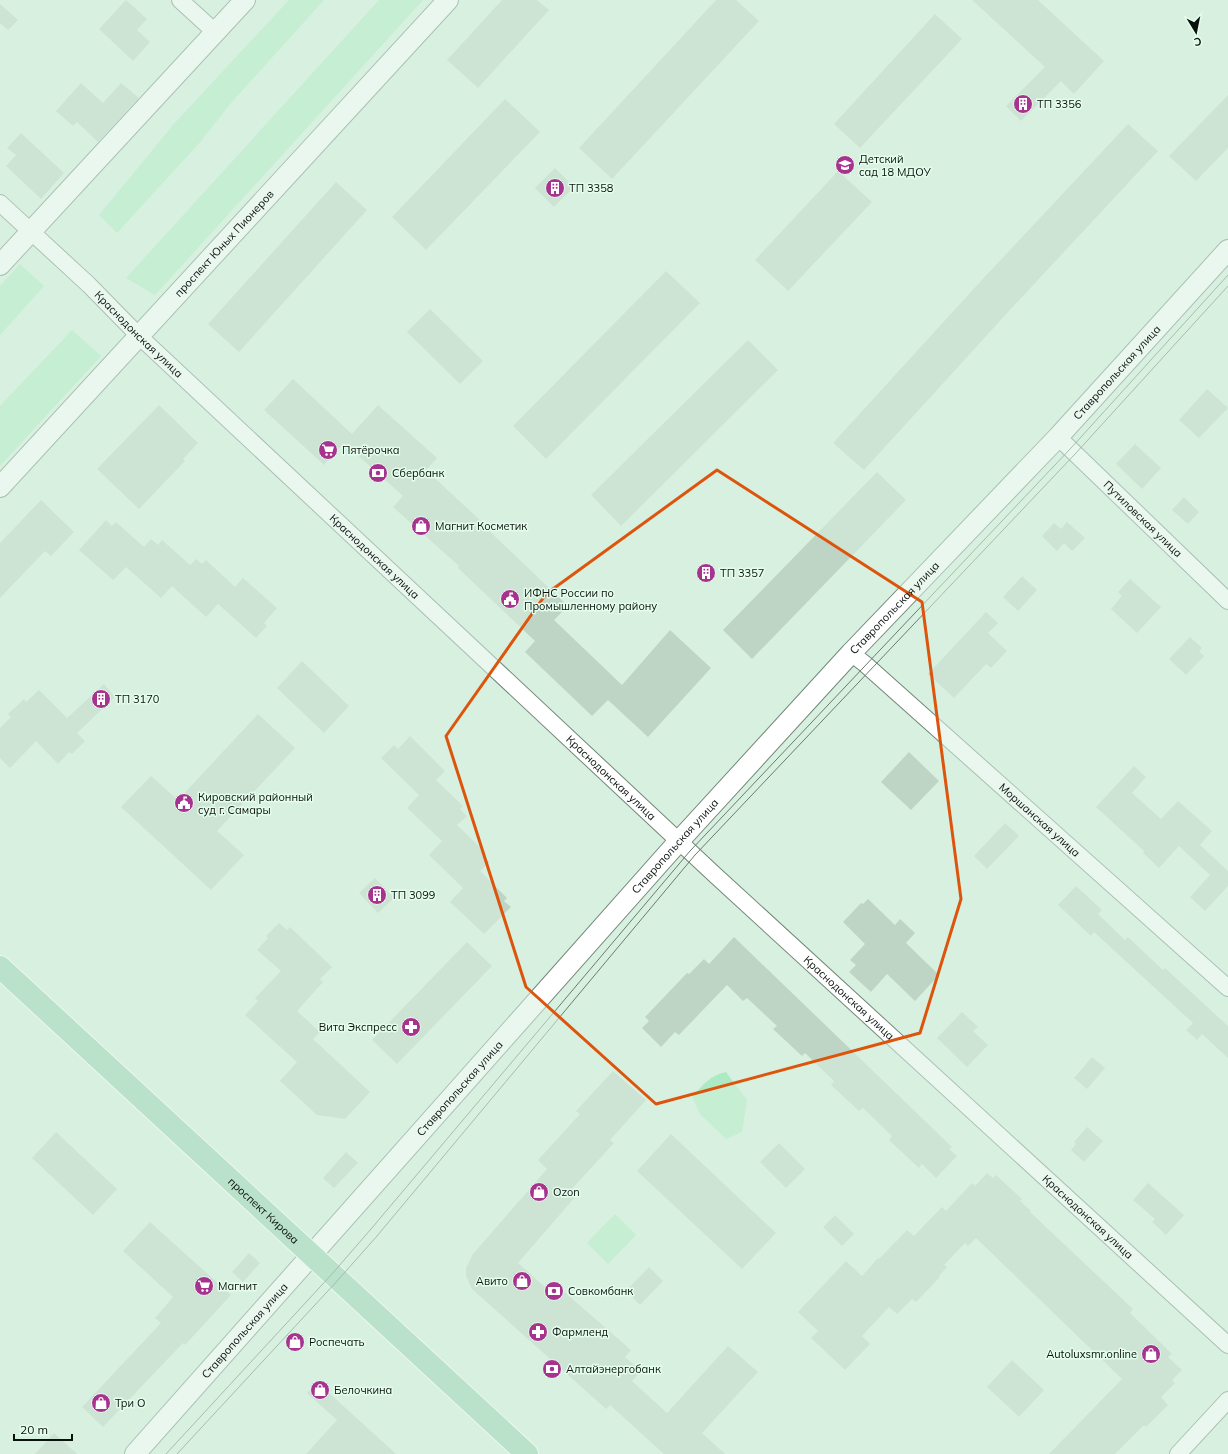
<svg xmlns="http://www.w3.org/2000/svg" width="1228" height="1454" font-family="Mulish,sans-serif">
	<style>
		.green { fill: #adeac4 }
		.building { fill: #bed5c6 }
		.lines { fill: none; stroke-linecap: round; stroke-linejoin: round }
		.minor-casing { stroke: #72877a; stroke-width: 18 }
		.tertiary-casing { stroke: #72877a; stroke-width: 22 }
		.primary-casing { stroke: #fff; stroke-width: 24 }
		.minor { stroke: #fff; stroke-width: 16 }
		.tertiary { stroke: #fff; stroke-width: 20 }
		.primary { stroke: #94ceaf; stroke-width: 22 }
		.tram { stroke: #6b7a70; stroke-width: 1 }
		.marked { fill: none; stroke: #dd550c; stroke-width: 3; stroke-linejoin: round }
		.labels { text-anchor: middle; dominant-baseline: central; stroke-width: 3; stroke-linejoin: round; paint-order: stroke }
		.poi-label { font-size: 11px; fill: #0a120d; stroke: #e5fded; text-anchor: start }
		.street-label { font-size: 11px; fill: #0a120d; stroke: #e5fded }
	</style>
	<rect width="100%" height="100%" fill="#d8f0e0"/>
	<path class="green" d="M 289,0 L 324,0 L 231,103 L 202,140 L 117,233 L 99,215 L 173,125 Z
		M 379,0 L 423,0 L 155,295 L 126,278 Z
		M 20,264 L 44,286 L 0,335 L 0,286 Z
		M 72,330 L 101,356 L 0,466 L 0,406 Z
		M 726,1072 L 747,1100 L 742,1132 L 726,1139 L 700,1114 L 692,1097 C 702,1086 710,1075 726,1072 Z
		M 615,1214 L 636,1235 L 608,1264 L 587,1243 Z"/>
	<path class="building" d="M 126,0 L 147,19 L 137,30 L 150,42 L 133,61 L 99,29 Z
		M 502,0 L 537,0 L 549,10 L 478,88 L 447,60 Z
		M 716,0 L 736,0 L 759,21 L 612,179 L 579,148 Z
		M 972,0 L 1038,0 L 1104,61 L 1074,94 L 1061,81 L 1021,121 L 1006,106 L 1045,67 Z
		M 0,4 L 18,20 L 8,30 L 0,23 Z
		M 935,14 L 962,39 L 860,148 L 834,124 Z
		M 81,83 L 103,103 L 121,83 L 139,98 L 98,142 L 77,122 L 73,126 L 56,111 Z
		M 1228,95 L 1228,148 L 1196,181 L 1169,156 Z
		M 505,99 L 540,132 L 426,250 L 392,217 Z
		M 1128,124 L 1158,151 L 1009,311 L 864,470 L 833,443 L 979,283 Z
		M 21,133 L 64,173 L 41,199 L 6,166 L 16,155 L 7,148 Z
		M 555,168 L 574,187 L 554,207 L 535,188 Z
		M 838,171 L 872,202 L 788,291 L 755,260 Z
		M 336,182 L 367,210 L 239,352 L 208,324 Z
		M 666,271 L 700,303 L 546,459 L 513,426 Z
		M 430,309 L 483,361 L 460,384 L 407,332 Z
		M 748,340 L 778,370 L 621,526 L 591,495 Z
		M 293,379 L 352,434 L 378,405 L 437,458 L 426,470 L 481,521 L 480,522 L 568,606 L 554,620 L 622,685 L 670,630 L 711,668 L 648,737 L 608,700 L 592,716 L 525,652 L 535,641 L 458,568 L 459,566 L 393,507 L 403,496 L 344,443 L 324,465 L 264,410 Z
		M 1207,389 L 1228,408 L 1199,438 L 1179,420 Z
		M 159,405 L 198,443 L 183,459 L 185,461 L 139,509 L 97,469 Z
		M 1135,444 L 1161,468 L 1142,489 L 1116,464 Z
		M 877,472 L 906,500 L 752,659 L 723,630 Z
		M 1184,497 L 1199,512 L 1188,524 L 1172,510 Z
		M 41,500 L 74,532 L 51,556 L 45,551 L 0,598 L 0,543 Z
		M 106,520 L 112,526 L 116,522 L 144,547 L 151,539 L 158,545 L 162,540 L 190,565 L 196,559 L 202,564 L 206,560 L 235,587 L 243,578 L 277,608 L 264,623 L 267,626 L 256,638 L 218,604 L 206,617 L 172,586 L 161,598 L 126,567 L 113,580 L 79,550 Z
		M 1067,522 L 1085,538 L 1072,551 L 1064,543 L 1057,551 L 1042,536 L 1054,523 L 1061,529 Z
		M 1022,576 L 1037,590 L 1018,611 L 1003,597 Z
		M 1130,579 L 1161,607 L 1137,633 L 1111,609 L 1122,596 L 1118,592 Z
		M 986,612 L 998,623 L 988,633 L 1007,651 L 991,668 L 986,664 L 954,698 L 928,674 Z
		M 1190,637 L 1202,648 L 1199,651 L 1204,656 L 1186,675 L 1169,659 Z
		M 302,661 L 349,706 L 324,733 L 277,688 Z
		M 104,684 L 115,697 L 77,733 L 85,741 L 72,754 L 69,752 L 58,764 L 36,741 L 10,768 L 0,758 L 0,728 L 11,717 L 8,714 L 24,699 L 26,702 L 39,690 L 67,718 Z
		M 258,714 L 295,748 L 217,831 L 244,855 L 211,890 L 121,807 L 151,776 L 178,800 Z
		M 410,736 L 445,771 L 436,780 L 463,806 L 460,809 L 467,816 L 457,825 L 485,852 L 482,855 L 489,862 L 480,871 L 507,898 L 504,901 L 511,907 L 484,934 L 450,902 L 463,888 L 429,855 L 442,841 L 407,808 L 419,795 L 381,758 L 394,745 L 398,749 Z
		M 909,752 L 939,781 L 911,810 L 881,782 Z
		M 1134,766 L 1146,777 L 1132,793 L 1161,819 L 1178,801 L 1212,831 L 1200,845 L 1228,871 L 1228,886 L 1205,911 L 1190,897 L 1210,875 L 1179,846 L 1159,868 L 1143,853 L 1144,851 L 1096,807 Z
		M 1005,823 L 1019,836 L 987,869 L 974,856 Z
		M 375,878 L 394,898 L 378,913 L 359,893 Z
		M 1076,886 L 1102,910 L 1098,914 L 1125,940 L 1128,937 L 1163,970 L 1165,968 L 1228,1026 L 1228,1058 L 1202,1034 L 1197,1040 L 1186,1030 L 1193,1023 L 1094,932 L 1091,936 L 1058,905 Z
		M 868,899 L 895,925 L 900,919 L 915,933 L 906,943 L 939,975 L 915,1001 L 887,974 L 871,992 L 849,972 L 856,965 L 850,960 L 865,944 L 843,922 L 861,903 L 863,904 Z
		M 279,923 L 287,930 L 290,927 L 332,967 L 320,979 L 323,982 L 297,1011 L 320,1032 L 313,1039 L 370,1092 L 345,1119 L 317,1115 L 280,1081 L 297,1062 L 245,1015 L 258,1001 L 255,998 L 281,971 L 257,950 L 268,938 L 266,936 Z
		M 734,937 L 952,1147 L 949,1149 L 957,1156 L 936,1178 L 922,1164 L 919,1168 L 889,1140 L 892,1136 L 863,1108 L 859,1111 L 831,1085 L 834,1081 L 805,1053 L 802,1056 L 773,1029 L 777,1026 L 747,998 L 743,1001 L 727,985 L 679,1035 L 675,1032 L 661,1047 L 642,1028 L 649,1021 L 645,1017 L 687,973 L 689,974 L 704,959 L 709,964 Z
		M 467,942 L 492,966 L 397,1064 L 372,1040 Z
		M 962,1012 L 978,1027 L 973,1031 L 988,1045 L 967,1067 L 937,1038 Z
		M 1092,1057 L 1105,1068 L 1087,1089 L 1074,1078 Z
		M 613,1071 L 646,1100 L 610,1140 L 614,1143 L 570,1191 L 576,1196 L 518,1263 L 547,1289 L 553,1282 L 631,1350 L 625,1357 L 641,1371 L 632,1381 L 667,1413 L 728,1346 L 758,1372 L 702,1433 L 725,1454 L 664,1454 L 610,1405 L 606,1409 L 472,1289 L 466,1276 L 466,1268 L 473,1254 L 547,1169 L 538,1160 L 580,1114 L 576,1111 Z
		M 1087,1127 L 1103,1141 L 1084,1162 L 1071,1150 L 1076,1144 L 1074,1142 Z
		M 56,1132 L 117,1189 L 93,1215 L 32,1158 Z
		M 671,1134 L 776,1233 L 742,1269 L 637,1171 Z
		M 779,1143 L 805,1169 L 786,1188 L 760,1162 Z
		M 346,1152 L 358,1163 L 334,1188 L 323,1178 Z
		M 987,1173 L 993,1178 L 996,1175 L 1022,1199 L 1020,1201 L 1031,1211 L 1030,1212 L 1133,1309 L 1130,1313 L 1172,1354 L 1168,1357 L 1182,1370 L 1172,1380 L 1175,1383 L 1161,1397 L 1168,1405 L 1146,1427 L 1144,1425 L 1115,1454 L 1049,1454 L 1122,1379 L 976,1238 L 968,1246 L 965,1243 L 944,1265 L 947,1267 L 939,1276 L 940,1277 L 916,1302 L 912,1299 L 897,1314 L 889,1307 L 862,1336 L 870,1344 L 845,1370 L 811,1338 L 818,1331 L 798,1312 L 846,1261 L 862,1276 L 878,1258 L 879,1259 L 907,1230 L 914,1236 L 942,1207 L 946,1211 L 972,1183 L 975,1186 Z
		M 1148,1183 L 1184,1215 L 1166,1235 L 1152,1222 L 1155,1219 L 1133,1200 Z
		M 835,1215 L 854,1234 L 842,1246 L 823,1227 Z
		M 150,1222 L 231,1295 L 185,1345 L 183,1343 L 103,1427 L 82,1407 L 161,1323 L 155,1318 L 173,1297 L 123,1251 Z
		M 249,1253 L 260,1263 L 243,1282 L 232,1272 Z
		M 649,1267 L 663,1281 L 640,1305 L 626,1291 Z
		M 1012,1360 L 1044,1390 L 1019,1417 L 987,1387 Z
		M 317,1382 L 396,1454 L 306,1454 L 337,1420 L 307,1393 Z
		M 54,1433 L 77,1454 L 35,1454 Z"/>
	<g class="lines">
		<defs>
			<g id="minor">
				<path d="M 180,0 L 215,32"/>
				<path id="s1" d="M 0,203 L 89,285 L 139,336 L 715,875 L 1228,1345"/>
				<path id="s2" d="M 1058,437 L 1228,601"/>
				<path id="s3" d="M 851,653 L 865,664 L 1228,988"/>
				<path d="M 1178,1454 L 1228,1400"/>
			</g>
			<g id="tertiary">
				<path d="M 0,265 L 245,0"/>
				<path id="s4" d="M 0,487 L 448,0"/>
				<path id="s5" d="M 135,1454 L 679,841 L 851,653 L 1058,437 L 1228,250"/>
			</g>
			<g id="primary">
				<path id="s6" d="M 0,967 L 527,1454"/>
			</g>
		</defs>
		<use href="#minor" class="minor-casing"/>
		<use href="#tertiary" class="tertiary-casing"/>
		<use href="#primary" class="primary-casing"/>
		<use href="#minor" class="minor"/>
		<use href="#tertiary" class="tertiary"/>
		<use href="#primary" class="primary"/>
		<path class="tram" d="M 166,1454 L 332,1274 L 371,1229 L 690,851 L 1071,448 L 1228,275
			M 177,1454 L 338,1280 L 377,1236 L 695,855 L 1076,453 L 1228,286"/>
	</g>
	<path d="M0 0H1228V1454H0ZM 717,470 L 922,602 L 961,899 L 920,1033 L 656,1104 L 526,987 L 446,736 L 546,594 Z" fill="#d8f0e0" fill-opacity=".55" fill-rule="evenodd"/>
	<path class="marked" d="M 717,470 L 922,602 L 961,899 L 920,1033 L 656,1104 L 526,987 L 446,736 L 546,594 Z"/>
	<defs>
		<symbol id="building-disc" viewBox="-11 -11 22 22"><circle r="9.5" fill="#a6338e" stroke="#e5fded"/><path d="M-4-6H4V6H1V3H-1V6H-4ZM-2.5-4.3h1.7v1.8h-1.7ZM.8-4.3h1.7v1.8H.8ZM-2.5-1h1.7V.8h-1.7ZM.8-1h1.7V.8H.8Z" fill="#fff"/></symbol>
		<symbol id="school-disc" viewBox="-11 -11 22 22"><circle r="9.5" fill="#a6338e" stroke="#e5fded"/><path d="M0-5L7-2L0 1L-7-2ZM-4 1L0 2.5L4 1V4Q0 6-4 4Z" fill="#fff"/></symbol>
		<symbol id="supermarket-disc" viewBox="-11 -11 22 22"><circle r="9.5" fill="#a6338e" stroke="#e5fded"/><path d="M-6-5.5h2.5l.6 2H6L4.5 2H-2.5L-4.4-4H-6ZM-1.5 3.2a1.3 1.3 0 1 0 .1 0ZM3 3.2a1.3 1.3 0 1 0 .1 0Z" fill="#fff"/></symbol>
		<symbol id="bank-disc" viewBox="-11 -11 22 22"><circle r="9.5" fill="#a6338e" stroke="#e5fded"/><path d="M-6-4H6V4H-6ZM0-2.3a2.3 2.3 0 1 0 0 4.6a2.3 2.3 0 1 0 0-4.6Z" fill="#fff"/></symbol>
		<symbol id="shop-disc" viewBox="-11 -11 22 22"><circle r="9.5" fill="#a6338e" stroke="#e5fded"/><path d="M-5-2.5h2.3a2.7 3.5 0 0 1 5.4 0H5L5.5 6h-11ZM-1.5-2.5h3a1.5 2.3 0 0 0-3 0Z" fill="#fff"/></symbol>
		<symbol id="civic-disc" viewBox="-11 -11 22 22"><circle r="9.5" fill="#a6338e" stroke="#e5fded"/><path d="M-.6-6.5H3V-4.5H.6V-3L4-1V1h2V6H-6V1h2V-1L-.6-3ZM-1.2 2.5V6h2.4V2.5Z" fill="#fff"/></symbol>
		<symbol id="pharmacy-disc" viewBox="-11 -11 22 22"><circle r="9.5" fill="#a6338e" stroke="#e5fded"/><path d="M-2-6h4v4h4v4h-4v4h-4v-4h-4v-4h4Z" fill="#fff"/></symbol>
	</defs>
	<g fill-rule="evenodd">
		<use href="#building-disc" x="1012" y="93" width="22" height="22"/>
		<use href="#school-disc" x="834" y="154" width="22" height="22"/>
		<use href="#building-disc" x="544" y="177" width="22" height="22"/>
		<use href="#supermarket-disc" x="317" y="439" width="22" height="22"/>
		<use href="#bank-disc" x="367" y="462" width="22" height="22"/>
		<use href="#shop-disc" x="410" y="515" width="22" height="22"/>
		<use href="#building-disc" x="695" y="562" width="22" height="22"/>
		<use href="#civic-disc" x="499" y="588" width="22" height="22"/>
		<use href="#building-disc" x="90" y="688" width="22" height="22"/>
		<use href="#civic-disc" x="173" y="792" width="22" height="22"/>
		<use href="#building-disc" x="366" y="884" width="22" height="22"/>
		<use href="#pharmacy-disc" x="400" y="1016" width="22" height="22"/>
		<use href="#shop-disc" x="528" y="1181" width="22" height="22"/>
		<use href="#shop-disc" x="511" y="1270" width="22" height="22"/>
		<use href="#supermarket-disc" x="193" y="1275" width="22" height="22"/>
		<use href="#bank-disc" x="543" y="1280" width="22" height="22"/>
		<use href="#pharmacy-disc" x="527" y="1321" width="22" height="22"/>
		<use href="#shop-disc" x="284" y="1331" width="22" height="22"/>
		<use href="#shop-disc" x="1140" y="1343" width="22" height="22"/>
		<use href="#bank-disc" x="541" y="1358" width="22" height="22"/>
		<use href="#shop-disc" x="309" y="1379" width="22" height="22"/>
		<use href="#shop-disc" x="90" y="1392" width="22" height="22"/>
	</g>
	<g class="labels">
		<g class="poi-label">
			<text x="1037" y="104">ТП 3356</text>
			<text x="859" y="159">Детский<tspan x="859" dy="13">сад 18 МДОУ</tspan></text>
			<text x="569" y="188">ТП 3358</text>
			<text x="342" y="450">Пятёрочка</text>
			<text x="392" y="473">Сбербанк</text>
			<text x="435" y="526">Магнит Косметик</text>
			<text x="720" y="573">ТП 3357</text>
			<text x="524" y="593">ИФНС России по<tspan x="524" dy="13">Промышленному району</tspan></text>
			<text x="115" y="699">ТП 3170</text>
			<text x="198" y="797">Кировский районный<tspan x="198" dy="13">суд г. Самары</tspan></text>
			<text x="391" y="895">ТП 3099</text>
			<text x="397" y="1027" text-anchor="end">Вита Экспресс</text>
			<text x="553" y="1192">Ozon</text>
			<text x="508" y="1281" text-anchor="end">Авито</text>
			<text x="218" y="1286">Магнит</text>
			<text x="568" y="1291">Совкомбанк</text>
			<text x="552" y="1332">Фармленд</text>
			<text x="309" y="1342">Роспечать</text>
			<text x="1137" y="1354" text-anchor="end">Autoluxsmr.online</text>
			<text x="566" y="1369">Алтайэнергобанк</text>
			<text x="334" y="1390">Белочкина</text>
			<text x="115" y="1403">Три О</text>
		</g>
		<g class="street-label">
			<text stroke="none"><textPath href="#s4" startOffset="331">проспект Юных Пионеров</textPath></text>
			<text stroke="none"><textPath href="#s1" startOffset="191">Краснодонская улица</textPath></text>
			<text stroke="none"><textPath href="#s5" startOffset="1461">Ставропольская улица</textPath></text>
			<text stroke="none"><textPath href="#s2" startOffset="118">Путиловская улица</textPath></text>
			<text stroke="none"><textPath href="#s1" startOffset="515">Краснодонская улица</textPath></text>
			<text stroke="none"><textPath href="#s5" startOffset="1137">Ставропольская улица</textPath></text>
			<text stroke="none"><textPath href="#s1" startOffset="839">Краснодонская улица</textPath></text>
			<text stroke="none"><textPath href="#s3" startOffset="252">Моршанская улица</textPath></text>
			<text stroke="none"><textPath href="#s5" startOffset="813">Ставропольская улица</textPath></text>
			<text stroke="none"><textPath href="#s1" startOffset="1163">Краснодонская улица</textPath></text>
			<text stroke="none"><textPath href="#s5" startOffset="489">Ставропольская улица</textPath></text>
			<text stroke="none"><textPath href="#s6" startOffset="359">проспект Кирова</textPath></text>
			<text stroke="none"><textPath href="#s1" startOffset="1487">Краснодонская улица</textPath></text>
			<text stroke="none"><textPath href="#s5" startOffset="165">Ставропольская улица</textPath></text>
		</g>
	</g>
	<g transform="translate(1196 32) rotate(170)" stroke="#e5fded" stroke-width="3" paint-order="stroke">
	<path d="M0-3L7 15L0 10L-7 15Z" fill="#0a120d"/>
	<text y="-6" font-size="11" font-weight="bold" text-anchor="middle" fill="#0a120d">С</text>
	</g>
	<path d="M14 1434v6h58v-6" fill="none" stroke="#0a120d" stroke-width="2"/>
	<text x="20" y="1434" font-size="12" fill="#0a120d" stroke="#e5fded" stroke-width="3" paint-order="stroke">20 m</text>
</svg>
